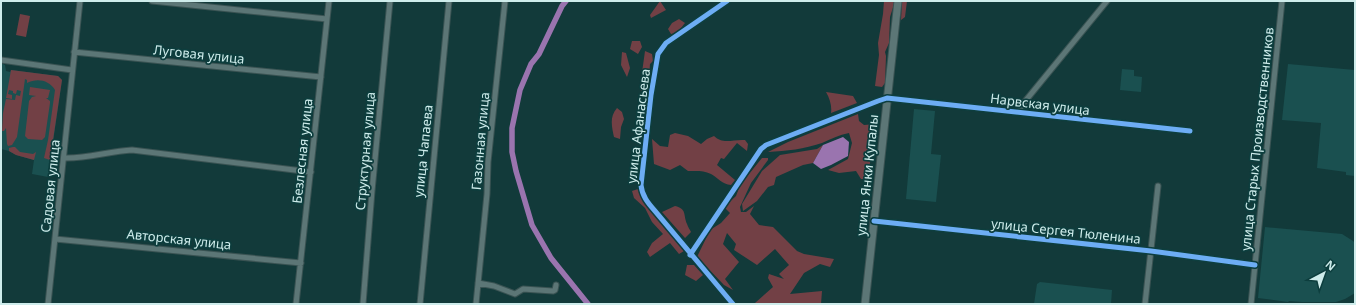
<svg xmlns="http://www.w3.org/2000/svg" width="1356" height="305" font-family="'Noto Sans',sans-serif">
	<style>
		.built { fill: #1a5050 }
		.green { fill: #724045 }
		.water { fill: #9a74af }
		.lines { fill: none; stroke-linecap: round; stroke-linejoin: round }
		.canal { stroke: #9a74af; stroke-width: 5.5 }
		.street-casing { stroke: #3a5353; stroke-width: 7 }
		.secondary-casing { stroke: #3a5353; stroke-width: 9 }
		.street { stroke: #5c7676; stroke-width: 5 }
		.secondary { stroke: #5c7676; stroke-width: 7 }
		.cycleway-casing { stroke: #0d3e3e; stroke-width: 8 }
		.cycleway { stroke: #6dadf4; stroke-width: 5 }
		.labels { text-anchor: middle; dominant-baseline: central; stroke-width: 3.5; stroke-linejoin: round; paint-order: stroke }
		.street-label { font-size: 13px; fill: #ceeceb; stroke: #0d3e3e }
	</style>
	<rect width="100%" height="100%" fill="#123a3a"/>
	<path class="built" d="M 1,63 L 5,65 L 6,71 L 10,72 L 11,70 L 58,76 L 62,80 L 48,177 L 32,174 L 34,160 L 16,155 L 9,151 L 1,149 Z
		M 1288,64 L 1355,70 L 1355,176 L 1346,175 L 1346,172 L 1317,168 L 1321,123 L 1282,120 Z
		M 1122,69 L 1134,70 L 1134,76 L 1142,77 L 1141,92 L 1120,90 Z
		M 914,109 L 935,111 L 931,154 L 941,155 L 936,202 L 906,199 Z
		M 1265,227 L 1342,234 L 1353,241 L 1355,243 L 1355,293 L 1345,299 L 1336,302 L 1302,302 L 1289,301 L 1288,302 L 1258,298 Z
		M 1040,282 L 1112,290 L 1111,304 L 1034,304 L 1037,284 Z"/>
	<path class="green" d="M 660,1 L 666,10 L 651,18 L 650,15 Z
		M 884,1 L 895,1 L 890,17 L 889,43 L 885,52 L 886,56 L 885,83 L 882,87 L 875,86 L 879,55 L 878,43 L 883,14 Z
		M 902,1 L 907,1 L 905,17 L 901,20 Z
		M 20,14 L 30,16 L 26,37 L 16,35 Z
		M 679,19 L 685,23 C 681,28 678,33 671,34 L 668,29 L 672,23 Z
		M 632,41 L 640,41 L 642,47 L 638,54 L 630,49 Z
		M 645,51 L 652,54 L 653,61 L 650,64 L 648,92 L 641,91 L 640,87 Z
		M 622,52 L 626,53 L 630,68 L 627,77 L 621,65 Z
		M 11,70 L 58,76 L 62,80 L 50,160 L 44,158 L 48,140 L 55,90 C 49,80 37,78 27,83 L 27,80 L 25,79 L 17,137 L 12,145 L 8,146 L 7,144 L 6,128 L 4,131 L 2,131 L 3,113 L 6,99 L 15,100 L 16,95 L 20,96 L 21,91 L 17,90 L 16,94 L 13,93 L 13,91 L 9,90 L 8,94 L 12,95 L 12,99 L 6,98 Z
		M 30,87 L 50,90 L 48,98 L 46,98 L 50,101 L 50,103 L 45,137 L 42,140 L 28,139 L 25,136 L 29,101 L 32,97 L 36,96 L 29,95 Z
		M 826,92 L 853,96 L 857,103 L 831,113 C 832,106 830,99 826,92 Z
		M 617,108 L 622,112 L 624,119 L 621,127 L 620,139 L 614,137 C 612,127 609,117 617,108 Z
		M 858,114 L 859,121 L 864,125 L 876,124 L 874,141 L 867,179 L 861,179 L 856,171 L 839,173 L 828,170 L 848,159 L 852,143 L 849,133 C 839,135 831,139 822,143 C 804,149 787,151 768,152 L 788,142 Z
		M 675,133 L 688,136 L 701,144 L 707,139 L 714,136 C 723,145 733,139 745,140 L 748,144 L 747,151 L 737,143 L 724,159 L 721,158 L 717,165 L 735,180 L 731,185 C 722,184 718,178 711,174 C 703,170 696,171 688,171 L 680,165 L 670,170 L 654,164 L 652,139 L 660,146 L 668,147 L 670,135 Z
		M 823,145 L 813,163 L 803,165 L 776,177 L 774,185 L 768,187 L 757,201 L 743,211 L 742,204 L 762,171 L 780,155 L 817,149 Z
		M 13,147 L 15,147 L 20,152 L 33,154 L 36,152 L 34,160 L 16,155 L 9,151 L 9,148 Z
		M 762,158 L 768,158 L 768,160 L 751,183 L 740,207 L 741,212 L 746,212 L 754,206 L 750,214 L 759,225 L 773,227 L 797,251 L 804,254 L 834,259 L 830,267 L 820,264 L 804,273 L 790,294 L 822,291 L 821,304 L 757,304 L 755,303 L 773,287 L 768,278 L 769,274 L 784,279 L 779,274 L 789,265 L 775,249 L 757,265 L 734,250 L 736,244 L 727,233 L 723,244 L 739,262 L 725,279 L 733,290 L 724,285 L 697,257 L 710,230 L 721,223 L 730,213 L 724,207 L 736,196 L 740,185 Z
		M 638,189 L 658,219 L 684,251 L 679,254 L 670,243 L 650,257 L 647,252 L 652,243 L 663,234 L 652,222 L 645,208 L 634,198 L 632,191 Z
		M 675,206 C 687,209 683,214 687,224 C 688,227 690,230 691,232 L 685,238 L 662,212 Z
		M 687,265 L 694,265 L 703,275 L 696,281 L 685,275 Z"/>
	<path class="water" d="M 843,137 L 849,142 L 848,156 L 831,165 L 821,169 L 813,163 L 823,145 Z"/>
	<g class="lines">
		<path class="canal" d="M 566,1 L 562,6 L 539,54 L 531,64 L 520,90 L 512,128 L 512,152 L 516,171 L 532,225 L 551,258 L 588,304"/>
		<defs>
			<path id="street" d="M 152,1 L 327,19
				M 727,1 L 666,43 L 658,54 L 651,95 L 641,185 C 642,196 648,203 655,211 L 733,304
				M 74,52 L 321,77
				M 1,60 L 72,70
				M 1019,112 L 1022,105 L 1107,1
				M 64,158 C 87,159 109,151 132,150 L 311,172
				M 874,221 L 1151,251 L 1255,265
				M 55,239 L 301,263
				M 690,255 L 761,149 L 766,145 L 878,101 L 887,98 L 1190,131
				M 478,283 L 494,286 L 515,294 L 523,289 L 553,291 L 555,290 L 556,285
				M 48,304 L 80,1
				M 296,304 L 329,1
				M 363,304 L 372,191 L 390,1
				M 420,304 L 449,1
				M 476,304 L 487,194 L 488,162 L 505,1
				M 1145,304 L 1158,186
				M 1251,304 L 1282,1"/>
			<path id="secondary" d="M 865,304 L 898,1"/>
		</defs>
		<use href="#street" class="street-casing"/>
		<use href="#secondary" class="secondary-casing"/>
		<use href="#street" class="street"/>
		<use href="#secondary" class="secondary"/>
		<defs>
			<path id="cycleway" d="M 727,1 L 666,43 L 658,54 L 651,95 L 641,185 C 642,196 648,203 655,211 L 733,304
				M 874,221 L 1151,251 L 1255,265
				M 690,255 L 761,149 L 766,145 L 878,101 L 887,98 L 1190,131"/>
		</defs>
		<use href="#cycleway" class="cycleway-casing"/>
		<use href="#cycleway" class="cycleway"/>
	</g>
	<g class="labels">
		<g class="street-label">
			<text transform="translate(199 54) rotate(6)">Луговая улица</text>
			<text transform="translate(1040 104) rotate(7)">Нарвская улица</text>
			<text transform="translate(638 126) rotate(-83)">улица Афанасьева</text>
			<text transform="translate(1257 139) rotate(-84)">улица Старых Производственников</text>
			<text transform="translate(480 141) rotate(-85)">Газонная улица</text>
			<text transform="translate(302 151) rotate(-84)">Безлесная улица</text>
			<text transform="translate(365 151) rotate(-85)">Структурная улица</text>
			<text transform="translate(423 151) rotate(-84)">улица Чапаева</text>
			<text transform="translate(867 175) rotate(-84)">улица Янки Купалы</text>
			<text transform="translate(50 186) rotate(-84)">Садовая улица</text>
			<text transform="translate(1066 231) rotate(6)">улица Сергея Тюленина</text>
			<text transform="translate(179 239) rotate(6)">Авторская улица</text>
		</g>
	</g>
	<rect width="1356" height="305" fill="none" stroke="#ceeceb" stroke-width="4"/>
	<g transform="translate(1324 273) rotate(41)" stroke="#0d3e3e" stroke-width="3" paint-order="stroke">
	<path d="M0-3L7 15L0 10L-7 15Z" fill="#ceeceb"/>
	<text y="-6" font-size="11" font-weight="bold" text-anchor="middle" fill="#ceeceb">N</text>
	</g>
</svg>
